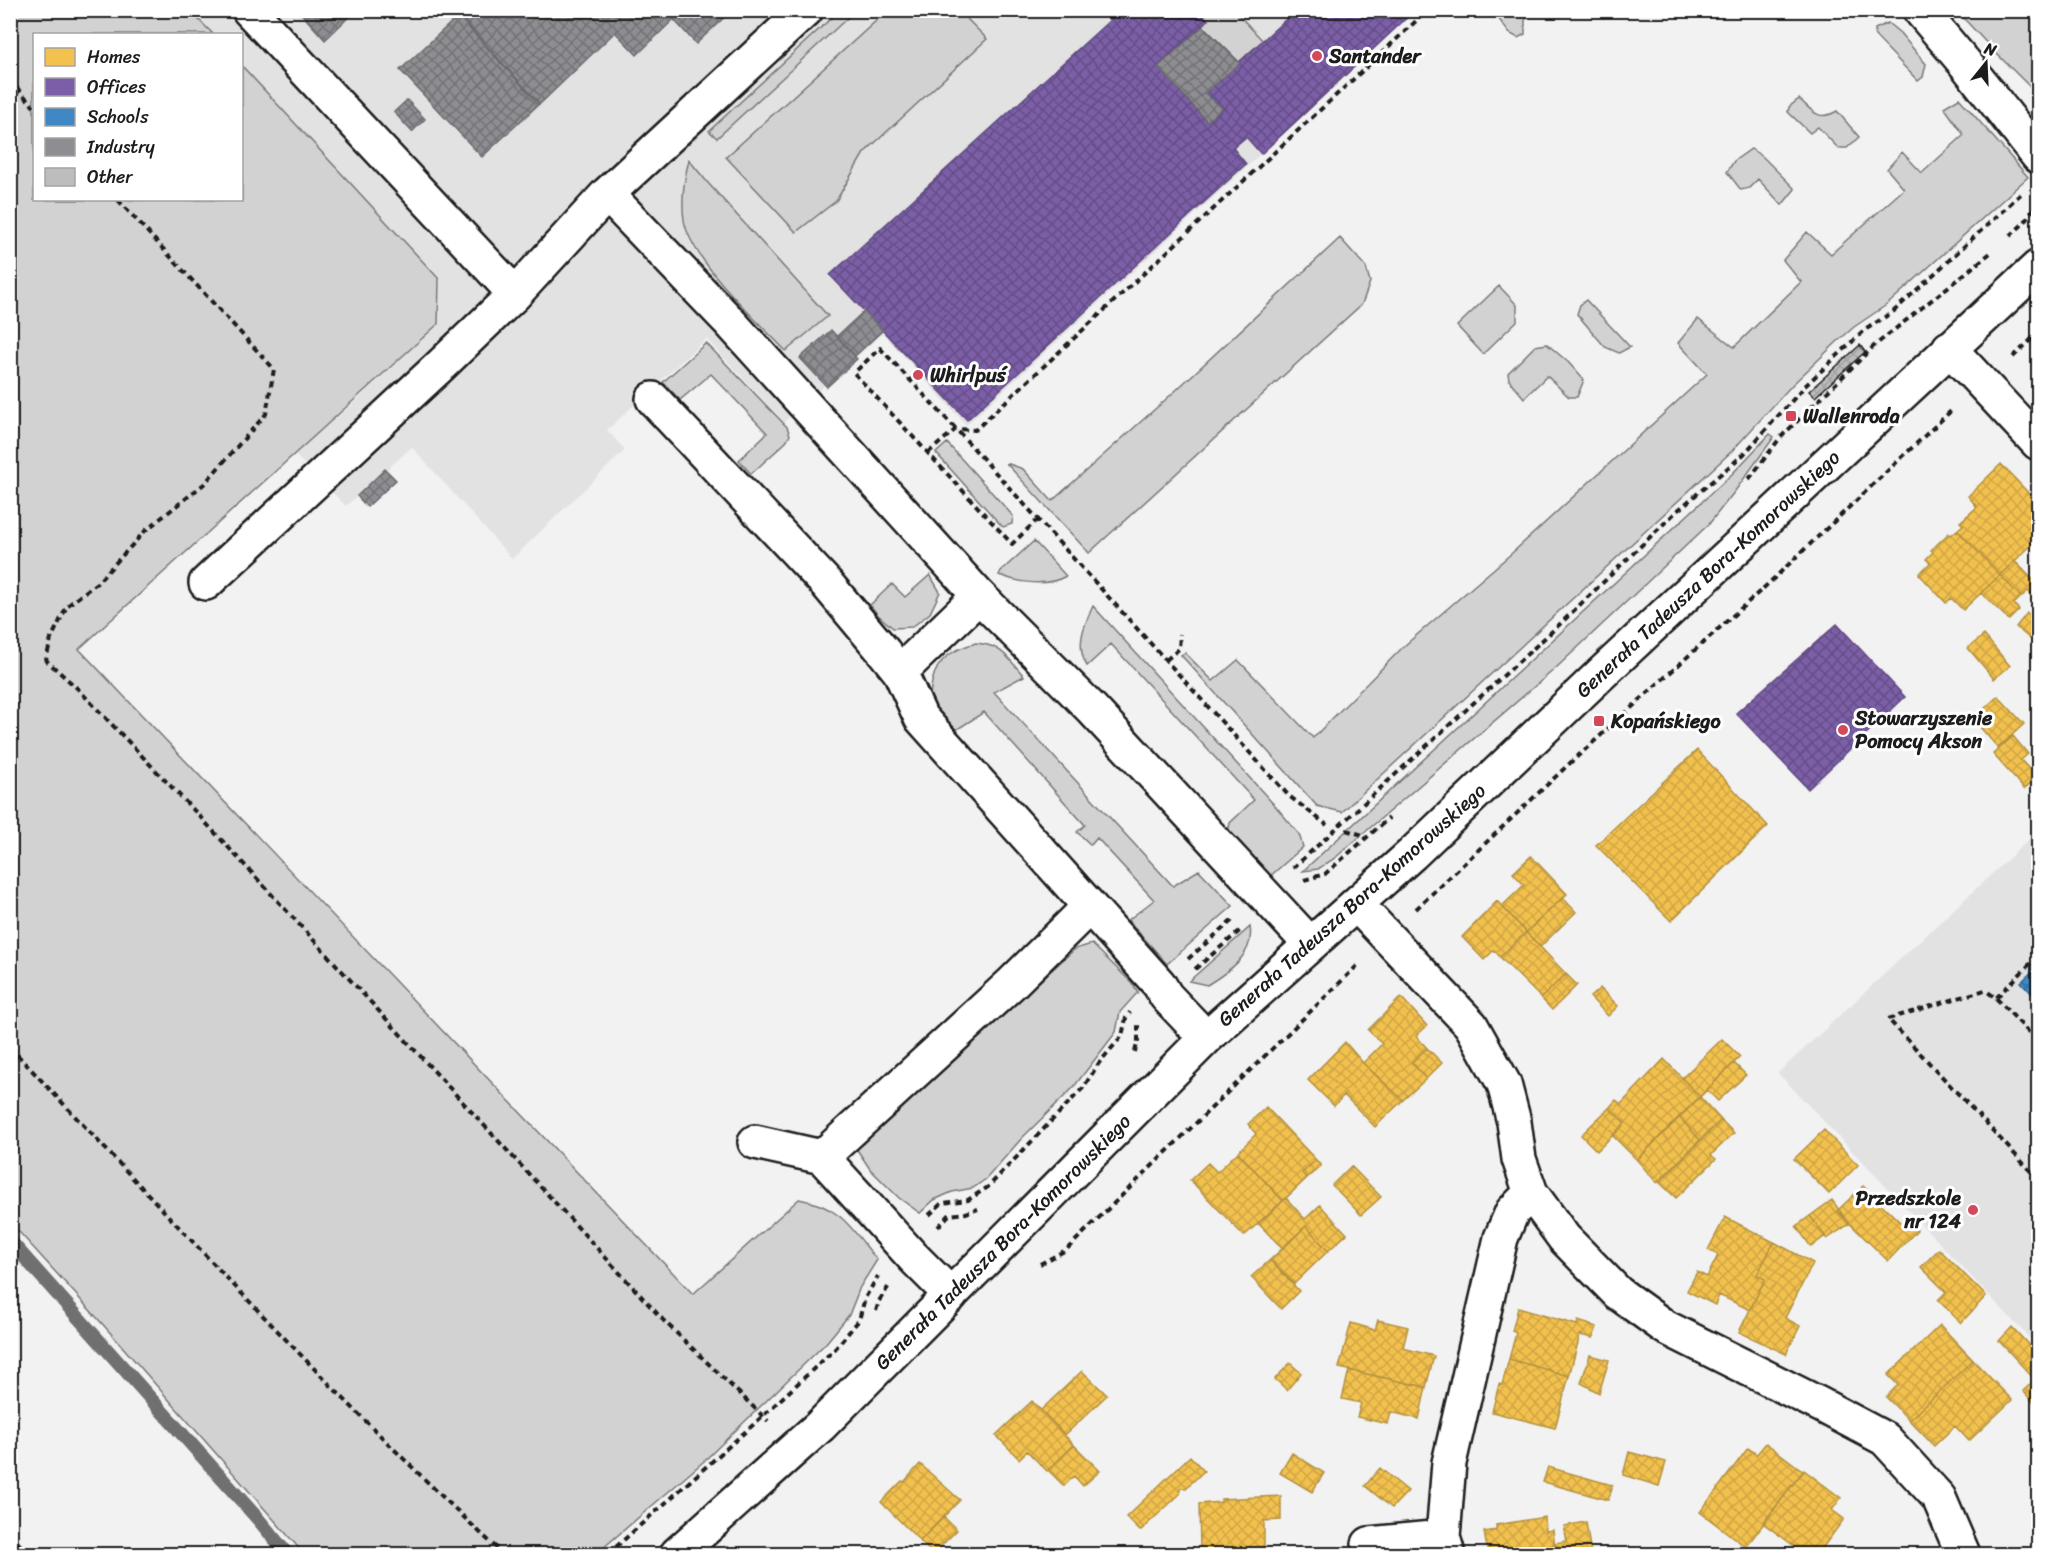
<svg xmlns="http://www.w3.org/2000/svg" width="2049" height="1565" font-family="Sriracha,sans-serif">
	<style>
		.built { fill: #e2e2e2 }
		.green { fill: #d2d2d2; stroke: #777; stroke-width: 1.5 }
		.homes { fill: url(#homes-cross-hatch); stroke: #b2903f; stroke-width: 1.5 }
		.offices { fill: url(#offices-cross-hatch); stroke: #5e4a7d; stroke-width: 1.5 }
		.schools { fill: url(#schools-cross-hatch); stroke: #346892; stroke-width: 1.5 }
		.industry { fill: url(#industry-cross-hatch); stroke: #6b6b6f; stroke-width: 1.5 }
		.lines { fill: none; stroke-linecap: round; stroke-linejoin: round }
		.stream { stroke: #707070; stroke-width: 14 }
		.building { fill: url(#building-cross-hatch); stroke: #1c1c1c; stroke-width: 1.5 }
		.minor-casing { stroke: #1c1c1c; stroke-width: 38 }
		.path { stroke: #1c1c1c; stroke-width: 4; stroke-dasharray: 6 4.5; stroke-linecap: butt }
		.minor { stroke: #fff; stroke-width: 33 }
		.poi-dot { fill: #d1495b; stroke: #fff; stroke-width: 2 }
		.labels { text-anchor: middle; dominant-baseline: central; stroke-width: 6; stroke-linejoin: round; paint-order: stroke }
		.poi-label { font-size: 20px; font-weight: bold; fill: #1c1c1c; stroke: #fff; text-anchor: start }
		.street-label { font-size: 20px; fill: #1c1c1c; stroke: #fff }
	</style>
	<defs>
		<pattern id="homes-cross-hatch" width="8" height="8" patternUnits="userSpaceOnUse" patternTransform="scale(1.5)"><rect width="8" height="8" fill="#f2c14e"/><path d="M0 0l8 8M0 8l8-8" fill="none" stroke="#cfa544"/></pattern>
		<pattern id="offices-cross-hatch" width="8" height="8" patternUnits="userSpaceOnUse" patternTransform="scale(1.5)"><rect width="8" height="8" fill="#7b5ea7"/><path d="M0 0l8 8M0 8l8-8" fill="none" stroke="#644d87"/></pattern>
		<pattern id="schools-cross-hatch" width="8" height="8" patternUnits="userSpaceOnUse" patternTransform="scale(1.5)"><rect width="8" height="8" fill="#3f88c5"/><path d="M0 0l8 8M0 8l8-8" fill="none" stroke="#346e9f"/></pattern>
		<pattern id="industry-cross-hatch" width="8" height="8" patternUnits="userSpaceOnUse" patternTransform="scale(1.5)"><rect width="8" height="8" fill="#8d8d92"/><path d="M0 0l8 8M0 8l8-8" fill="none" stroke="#727276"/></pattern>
		<pattern id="building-cross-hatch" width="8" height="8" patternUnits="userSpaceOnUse" patternTransform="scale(1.5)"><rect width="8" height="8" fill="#bdbdbd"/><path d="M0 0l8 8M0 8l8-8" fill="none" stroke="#a2a2a2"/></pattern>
	</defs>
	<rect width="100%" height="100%" fill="#f2f2f2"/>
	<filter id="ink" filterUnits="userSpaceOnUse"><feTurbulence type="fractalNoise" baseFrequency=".0167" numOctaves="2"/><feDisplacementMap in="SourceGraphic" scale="12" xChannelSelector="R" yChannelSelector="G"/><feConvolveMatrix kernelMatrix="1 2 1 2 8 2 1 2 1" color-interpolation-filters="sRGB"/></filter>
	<g filter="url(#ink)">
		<path class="built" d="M 190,11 L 1416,11 L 966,425 L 883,333 L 784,422 L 706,339 L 607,430 L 625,450 L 512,559 L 412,447 L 346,506 L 294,454 L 350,406 L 438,324 L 439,279 L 242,66 L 242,34 L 213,34 Z
			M 2038,831 L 2038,1347 L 1778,1073 Z"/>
		<path class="green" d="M 11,10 L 190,11 L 213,34 L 34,34 L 34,200 L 242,200 L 242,66 L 439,279 L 438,324 L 79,649 L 693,1294 L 799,1199 C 842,1207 851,1228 877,1260 L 860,1287 L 849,1315 L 826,1343 L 703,1462 L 596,1554 L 304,1554 L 99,1320 L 11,1223 Z
			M 840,10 L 855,11 L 717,138 L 709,131 Z
			M 887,11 L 959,11 L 987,39 L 864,153 L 836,201 L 796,232 L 726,157 Z
			M 1199,11 L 1235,11 L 1263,41 L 1240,63 L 1203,26 L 1208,20 Z
			M 1493,11 L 1535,11 L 1525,20 L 1525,34 L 1518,38 L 1509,33 Z
			M 1957,11 L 2038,11 L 2038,95 L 1994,51 Z
			M 1888,23 L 1900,33 L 1926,64 L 1923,77 L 1918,81 L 1875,36 L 1875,29 Z
			M 1959,98 L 2028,177 L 1888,304 L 1854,327 L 1838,341 L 1792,385 L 1732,451 L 1342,812 L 1317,806 L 1181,655 L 1185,653 L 1213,681 L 1238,660 L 1313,738 L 1404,646 L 1512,553 L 1707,374 L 1678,343 L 1698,319 L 1734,347 L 1801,282 L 1783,260 L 1807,232 L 1831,254 L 1904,189 L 1887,169 L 1902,152 L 1922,173 L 1964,135 L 1944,107 Z
			M 1799,99 C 1813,111 1818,122 1837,111 L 1859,137 L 1847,148 L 1838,148 L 1818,127 L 1810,133 L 1788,112 L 1789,107 Z
			M 1751,149 L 1763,157 L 1795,189 L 1782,205 L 1758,179 L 1749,188 L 1741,190 L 1727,172 L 1734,161 Z
			M 689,160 L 708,183 L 828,316 L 786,351 C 757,321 690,259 684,220 C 681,199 684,179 689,160 Z
			M 1340,238 L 1366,267 L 1370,282 L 1362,304 L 1089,553 L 1006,463 L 1023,469 L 1052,501 L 1173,393 Z
			M 1499,286 L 1517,305 L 1517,321 L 1483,354 L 1457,326 Z
			M 1586,300 L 1630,347 L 1619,353 L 1605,347 L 1577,314 L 1580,305 Z
			M 706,343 L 787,427 L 790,435 L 786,442 L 751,474 L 739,460 L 767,433 L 711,374 L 680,400 L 663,382 Z
			M 1547,344 L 1568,362 L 1584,380 L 1577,397 L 1569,397 L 1547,376 L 1524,398 L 1509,380 L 1508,373 L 1535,346 Z
			M 1770,434 L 1774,437 L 1735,491 L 1709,524 L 1556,668 L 1335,858 L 1318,869 L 1303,871 L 1732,474 Z
			M 947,443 L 1013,516 L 1012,524 L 1003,527 L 999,523 L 936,453 Z
			M 1034,541 L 1066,576 C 1047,587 1019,583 999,575 L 1001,571 Z
			M 930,575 L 940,592 L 930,613 L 912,627 L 893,628 L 878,615 L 870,605 L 892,584 L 905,597 Z
			M 1093,606 L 1278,809 L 1299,834 L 1303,847 L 1268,878 L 1227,838 L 1230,823 L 1254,800 L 1111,644 L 1087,666 C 1075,646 1084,625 1093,606 Z
			M 976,643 C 1002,645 1008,658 1024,676 L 994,692 L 1173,886 L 1199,870 L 1233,906 L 1167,964 L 1128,920 L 1154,900 L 1097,838 L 1091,845 L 1077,832 L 1085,825 L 984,712 L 953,732 C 946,723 934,713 931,701 C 929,695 931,688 932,682 C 937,658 954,649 976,643 Z
			M 1250,927 C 1255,955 1228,972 1207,985 L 1189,981 Z
			M 1092,944 L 1130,981 L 1138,992 L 1120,1012 L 1116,1032 L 1073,1088 L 1022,1138 L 986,1179 L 973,1188 L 952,1192 L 934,1200 L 920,1213 L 899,1198 L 870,1169 L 856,1148 L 1075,949 Z"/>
		<path class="homes" d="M 2001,464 L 2038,503 L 2038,539 L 2000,575 L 1957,530 L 1963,525 L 1960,522 L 1977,507 L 1968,496 Z
			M 1957,530 L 2000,575 L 1963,610 L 1951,598 L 1946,603 L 1919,574 L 1930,563 L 1926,559 L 1933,552 L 1931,550 L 1949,533 L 1951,535 Z
			M 2015,561 L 2038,585 L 2038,591 L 2033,596 L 2028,591 L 2021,597 L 2000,575 Z
			M 2000,575 L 2021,597 L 2014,604 L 2019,610 L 2009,620 L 1981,593 Z
			M 2027,613 L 2038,623 L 2038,638 L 2035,643 L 2016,627 Z
			M 1984,635 L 2010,666 L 1994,679 L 1968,648 Z
			M 1998,696 L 2024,724 L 1998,748 L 1973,719 Z
			M 2013,736 L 2028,754 L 2021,760 L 2037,778 L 2024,789 L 1993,754 Z
			M 1697,750 L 1768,826 L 1671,921 L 1596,845 Z
			M 1531,856 L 1567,894 L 1526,932 L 1502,906 L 1524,885 L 1513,873 Z
			M 1563,898 L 1576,912 L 1540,947 L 1526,932 Z
			M 1497,901 L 1526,932 L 1500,957 L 1494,950 L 1484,960 L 1462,937 Z
			M 1526,932 L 1566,974 L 1541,998 L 1500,957 Z
			M 1566,974 L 1577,985 L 1552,1010 L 1541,998 Z
			M 1600,988 L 1618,1006 L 1608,1016 L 1590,997 Z
			M 1401,997 L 1427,1026 L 1416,1036 L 1427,1048 L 1412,1062 L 1426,1079 L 1403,1100 L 1363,1063 L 1382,1044 L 1368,1030 Z
			M 1722,1039 L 1740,1057 L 1700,1097 L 1682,1078 Z
			M 1345,1042 L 1363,1063 L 1403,1100 L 1375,1127 L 1344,1095 L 1334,1106 L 1308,1080 Z
			M 1427,1048 L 1442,1063 L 1426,1079 L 1412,1062 Z
			M 1664,1059 L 1700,1097 L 1637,1160 L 1613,1136 L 1625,1123 L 1609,1108 L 1616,1100 L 1621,1104 Z
			M 1734,1063 L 1746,1075 L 1718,1101 L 1707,1090 Z
			M 1700,1097 L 1721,1120 L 1700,1140 L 1679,1117 Z
			M 1266,1107 L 1316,1160 L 1302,1173 L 1307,1178 L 1283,1201 L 1238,1152 L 1256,1134 L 1248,1124 Z
			M 1609,1108 L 1625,1123 L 1597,1151 L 1581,1135 Z
			M 1679,1117 L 1700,1140 L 1657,1183 L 1637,1160 Z
			M 1721,1120 L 1734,1133 L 1711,1155 L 1716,1159 L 1676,1198 L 1659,1182 Z
			M 1824,1130 L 1858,1165 L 1829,1194 L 1794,1159 Z
			M 1238,1152 L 1283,1201 L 1244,1236 L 1190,1180 L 1208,1163 L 1217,1172 Z
			M 1316,1160 L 1321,1166 L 1307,1178 L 1302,1173 Z
			M 1351,1166 L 1381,1197 L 1361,1215 L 1332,1185 Z
			M 1863,1186 L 1901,1223 L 1905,1218 L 1917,1230 L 1888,1261 L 1837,1211 Z
			M 1286,1198 L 1305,1219 L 1320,1205 L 1347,1234 L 1328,1251 L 1306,1226 L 1282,1248 L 1258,1223 Z
			M 1832,1200 L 1849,1224 L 1827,1239 L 1810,1216 Z
			M 1810,1216 L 1825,1236 L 1811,1247 L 1796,1226 Z
			M 1725,1217 L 1774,1242 L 1757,1275 L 1765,1279 L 1750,1310 L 1719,1295 L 1715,1305 L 1687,1291 L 1697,1272 L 1707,1277 L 1718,1255 L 1708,1250 Z
			M 1306,1226 L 1328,1251 L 1294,1284 L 1270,1260 Z
			M 1774,1242 L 1813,1263 L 1785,1318 L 1800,1326 L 1786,1354 L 1739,1332 L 1765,1279 L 1757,1275 Z
			M 1939,1249 L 1986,1296 L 1961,1323 L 1938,1300 L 1946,1292 L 1921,1267 Z
			M 1270,1260 L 1299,1291 L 1281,1309 L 1251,1277 Z
			M 1518,1308 L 1577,1325 L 1578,1321 L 1597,1327 L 1593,1338 L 1580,1335 L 1569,1376 L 1509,1359 L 1516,1333 L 1512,1331 Z
			M 1378,1320 L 1408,1327 L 1403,1348 L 1434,1356 L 1426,1387 L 1339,1368 L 1351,1323 L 1375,1330 Z
			M 1940,1325 L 1973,1360 L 1909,1420 L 1886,1397 L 1898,1385 L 1888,1375 Z
			M 2012,1327 L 2038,1355 L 2038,1377 L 2035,1380 L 1999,1341 Z
			M 1590,1355 L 1609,1360 L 1599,1393 L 1581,1383 Z
			M 1509,1359 L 1569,1376 L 1555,1428 L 1492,1412 L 1499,1384 L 1502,1385 Z
			M 1973,1360 L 2012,1400 L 1969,1441 L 1955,1426 L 1934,1446 L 1909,1420 Z
			M 1290,1363 L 1301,1373 L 1287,1390 L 1275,1379 Z
			M 1349,1370 L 1426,1387 L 1419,1419 L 1391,1412 L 1388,1424 L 1357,1417 L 1361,1403 L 1342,1399 Z
			M 1082,1371 L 1107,1395 L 1065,1435 L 1041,1410 Z
			M 2038,1377 L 2038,1407 L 2023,1391 Z
			M 1032,1401 L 1074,1445 L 1047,1471 L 1027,1451 L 1019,1459 L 996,1435 Z
			M 1766,1443 L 1803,1471 L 1746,1547 L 1700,1512 L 1748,1448 L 1757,1454 Z
			M 1074,1445 L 1100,1471 L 1083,1486 L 1074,1476 L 1064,1486 L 1048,1470 Z
			M 1629,1452 L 1666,1462 L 1659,1486 L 1623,1475 Z
			M 1292,1453 L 1324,1473 L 1312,1492 L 1280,1473 Z
			M 1190,1456 L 1204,1471 L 1186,1488 L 1180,1488 L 1180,1494 L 1140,1531 L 1126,1517 Z
			M 920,1464 L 960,1500 L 920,1541 L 881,1502 L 902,1481 L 904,1482 Z
			M 1548,1467 L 1612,1485 L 1608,1500 L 1543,1482 Z
			M 1380,1468 L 1408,1491 L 1392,1508 L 1365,1486 Z
			M 1804,1470 L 1841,1498 L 1832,1510 L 1844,1519 L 1818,1554 L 1805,1554 L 1763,1523 Z
			M 1281,1496 L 1281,1520 L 1264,1521 L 1264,1549 L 1200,1550 L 1199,1504 L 1221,1502 L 1221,1499 Z
			M 944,1517 L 957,1530 L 933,1554 L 920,1541 Z
			M 1545,1517 L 1546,1531 L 1553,1530 L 1556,1554 L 1488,1554 L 1484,1532 L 1496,1530 L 1496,1525 Z
			M 1586,1522 L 1591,1554 L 1556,1554 L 1554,1543 L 1567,1541 L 1564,1526 Z
			M 1264,1549 L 1264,1554 L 1223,1554 L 1223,1550 Z
			M 1223,1550 L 1223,1554 L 1201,1554 L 1201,1551 Z"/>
		<path class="offices" d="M 1102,10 L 1199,10 L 1208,20 L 1158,67 L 1207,121 L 1222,108 L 1205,93 L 1296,10 L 1415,10 L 1261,154 L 1246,137 L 1233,148 L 1246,164 L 967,420 L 830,275 L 1110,20 Z
			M 1837,624 L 1905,697 L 1808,789 L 1736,713 Z"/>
		<path class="schools" d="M 2038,966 L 2038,1000 L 2021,982 Z"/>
		<path class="industry" d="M 298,10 L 356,10 L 325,40 Z
			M 454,10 L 665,10 L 674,19 L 637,55 L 615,32 L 540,104 Z
			M 665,10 L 732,10 L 696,44 Z
			M 458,16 L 539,104 L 482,157 L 400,70 Z
			M 1203,26 L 1240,63 L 1205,93 L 1222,108 L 1207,121 L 1158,67 Z
			M 407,100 L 425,119 L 412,132 L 394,112 Z
			M 864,311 L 883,330 L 855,356 L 837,336 Z
			M 831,330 L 857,359 L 827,387 L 800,358 Z
			M 385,469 L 396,480 L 367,507 L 357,496 Z"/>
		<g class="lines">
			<path class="stream" d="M 10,1241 L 258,1519 L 287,1554"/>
		</g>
		<path class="building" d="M 1860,345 L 1865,352 L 1815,397 L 1809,391 Z"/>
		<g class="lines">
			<defs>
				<path id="minor" d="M 249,10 L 515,294 L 607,194 L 806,10
					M 1920,10 L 1968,67 L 2038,156
					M 607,194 L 727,319 L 979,596 L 1092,709 L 1310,944
					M 1949,348 L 2038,443
					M 653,399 L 827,584 L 884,652 L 900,672 L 921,718 L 1159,984 L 1166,996 L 1206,1038
					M 206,583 L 438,368 L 515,294
					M 900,672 L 979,596
					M 1356,904 L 1471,1025 L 1504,1084 L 1514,1122 L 1519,1159 L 1531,1193 L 1564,1238 L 1618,1293 L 1665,1327 L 1821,1405 L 1885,1439 L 1939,1498 L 1963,1554
					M 755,1142 L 822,1157 L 913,1257 L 951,1295
					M 822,1157 L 1011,984 L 1089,907
					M 1369,1544 L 1443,1537
					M 677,1554 L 820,1426 L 1206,1038 L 1412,854 L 1602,673 L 2038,267
					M 1448,1554 L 1443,1537 L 1449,1463 L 1501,1238 L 1512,1212 L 1531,1193"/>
			</defs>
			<use href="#minor" class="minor-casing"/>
			<path class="path" d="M 10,80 L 34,107
				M 118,200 L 274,369 L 266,414 L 204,484 L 146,530 L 98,582 L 67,606 L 51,639 L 46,660 L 79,690 L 205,822 L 664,1321 L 768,1421
				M 2010,236 L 2025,222 L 2038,201
				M 2013,357 L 2038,333
				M 928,453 L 956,429 L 975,430 L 1428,10
				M 1749,479 L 1780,438 L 1874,346 L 1993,251
				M 1038,519 L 1012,544 L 854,373 L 880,348 L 956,429 L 1289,796 L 1327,825
				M 1166,660 L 1179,649 L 1180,634
				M 1346,830 L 1366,836
				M 1293,868 L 1560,624 L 1677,511 L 1744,454 L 1806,385 L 1865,330 L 1894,311 L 2024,191
				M 1304,880 L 1325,874 L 1389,818
				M 1416,909 L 1568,765 L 1769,583 L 1953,409
				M 2038,956 L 1996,998 L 1985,990 L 1888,1019 L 2038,1179
				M 1188,959 L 1235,918
				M 1195,969 L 1242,929
				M 1996,998 L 2038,1042
				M 10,1047 C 172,1219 331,1394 503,1554
				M 1135,1052 L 1138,1040 L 1138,1024
				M 929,1215 L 942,1203 L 968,1200 L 988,1187 L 1083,1088 L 1099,1063 L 1122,1036 L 1126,1018 L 1130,1012
				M 938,1227 L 949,1215 L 966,1213 L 978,1209
				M 1040,1264 L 1066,1250 L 1359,964
				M 876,1311 L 879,1301 L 889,1286
				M 10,1534 L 28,1554
				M 608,1554 L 753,1425 L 835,1349 L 859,1320 L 865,1298 L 878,1276
				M 629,1554 L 637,1547"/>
			<use href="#minor" class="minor"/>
		</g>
	</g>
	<g class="poi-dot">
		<circle cx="1317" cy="56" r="6"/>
		<circle cx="918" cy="375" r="6"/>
		<rect x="1785" y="410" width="12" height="12" rx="3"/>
		<rect x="1593" y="715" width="12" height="12" rx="3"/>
		<circle cx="1843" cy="730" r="6"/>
		<circle cx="1973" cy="1210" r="6"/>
	</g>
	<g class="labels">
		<g class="poi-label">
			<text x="1329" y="56">Santander</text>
			<text x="930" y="375">Whirlpuś</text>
			<text x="1803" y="416">Wallenroda</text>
			<text x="1855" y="718">Stowarzyszenie<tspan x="1855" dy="23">Pomocy Akson</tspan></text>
			<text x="1611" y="721">Kopańskiego</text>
			<text x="1961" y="1198" text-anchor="end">Przedszkole<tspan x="1961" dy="23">nr 124</tspan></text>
		</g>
		<g class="street-label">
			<text transform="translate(1708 574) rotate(-43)">Generała Tadeusza Bora-Komorowskiego</text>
			<text transform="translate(1352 905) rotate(-42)">Generała Tadeusza Bora-Komorowskiego</text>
			<text transform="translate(1003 1242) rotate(-45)">Generała Tadeusza Bora-Komorowskiego</text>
		</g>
	</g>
	<rect width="2049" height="1565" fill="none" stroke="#fff" stroke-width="36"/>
	<rect x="18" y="18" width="2013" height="1529" fill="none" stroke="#1c1c1c" stroke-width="2" filter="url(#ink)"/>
	<rect x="33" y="33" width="210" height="168" fill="#ffffff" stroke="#a4a4a4" stroke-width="1.5"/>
	<rect x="45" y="48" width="30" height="18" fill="#f2c14e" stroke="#a4a4a4" stroke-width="1.5"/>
	<text x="87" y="63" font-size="18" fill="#1c1c1c">Homes</text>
	<rect x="45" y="78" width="30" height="18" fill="#7b5ea7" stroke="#a4a4a4" stroke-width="1.5"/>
	<text x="87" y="93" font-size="18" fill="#1c1c1c">Offices</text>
	<rect x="45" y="108" width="30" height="18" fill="#3f88c5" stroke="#a4a4a4" stroke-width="1.5"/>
	<text x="87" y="123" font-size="18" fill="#1c1c1c">Schools</text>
	<rect x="45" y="138" width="30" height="18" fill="#8d8d92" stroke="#a4a4a4" stroke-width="1.5"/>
	<text x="87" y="153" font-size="18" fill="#1c1c1c">Industry</text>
	<rect x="45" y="168" width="30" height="18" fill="#bdbdbd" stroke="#a4a4a4" stroke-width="1.5"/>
	<text x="87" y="183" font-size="18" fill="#1c1c1c">Other</text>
	<g transform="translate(1986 63) rotate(18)" stroke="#ffffff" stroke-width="4.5" paint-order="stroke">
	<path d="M0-4.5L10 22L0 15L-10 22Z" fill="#1c1c1c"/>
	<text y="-9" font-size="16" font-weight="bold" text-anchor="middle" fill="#1c1c1c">N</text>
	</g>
</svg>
